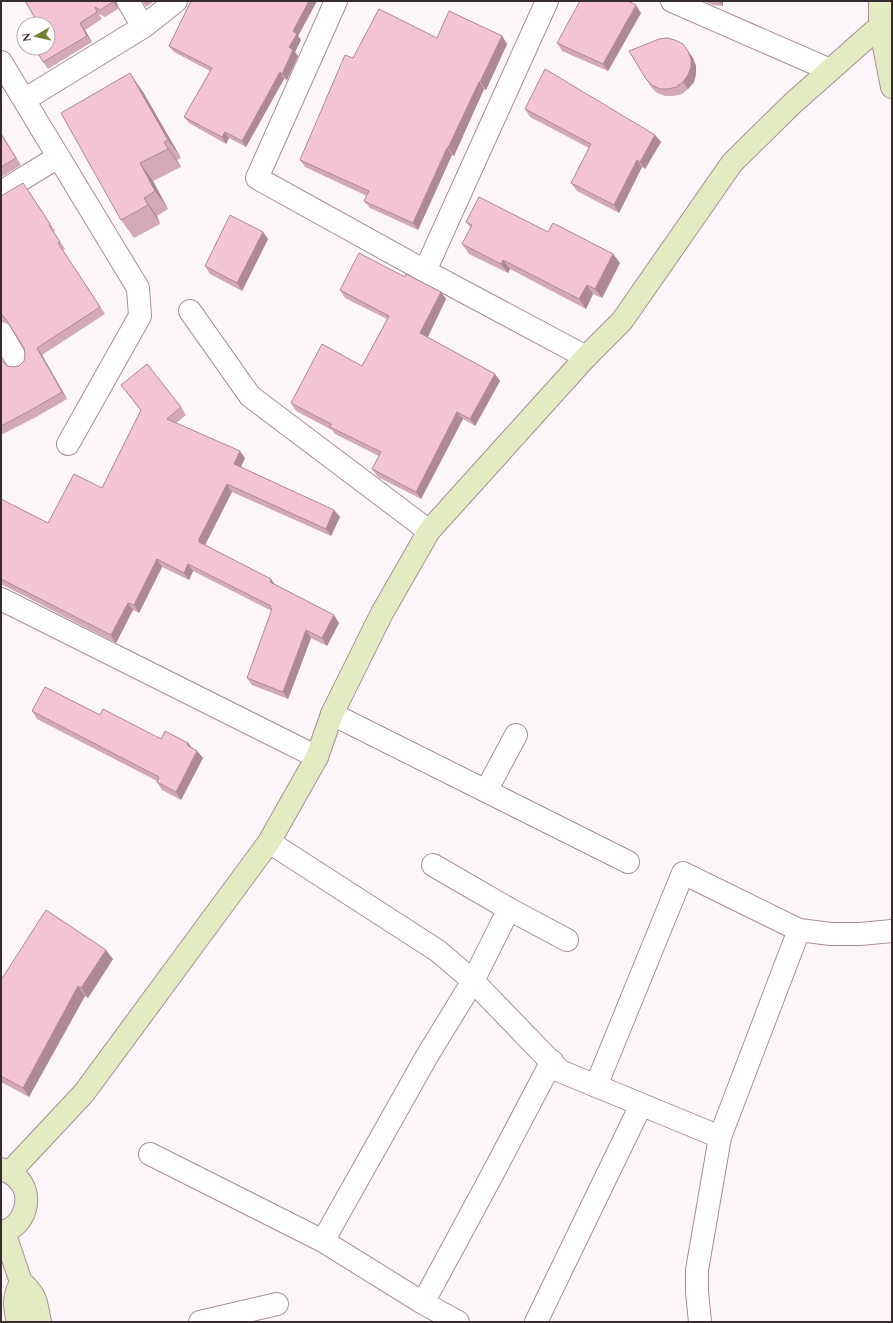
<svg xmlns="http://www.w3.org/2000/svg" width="893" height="1323" font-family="Spectral,serif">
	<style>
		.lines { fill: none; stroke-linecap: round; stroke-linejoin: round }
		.street-casing { stroke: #aa8e97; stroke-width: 24 }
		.secondary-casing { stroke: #aa8e97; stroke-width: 24 }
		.street { stroke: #fff; stroke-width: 22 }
		.secondary { stroke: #e3ebc2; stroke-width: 22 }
		.wall { fill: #d3a9b6 }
		.shaded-wall { fill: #ac8994 }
		.building { fill: #f5c4d4; stroke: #ac8994 }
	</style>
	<rect width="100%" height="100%" fill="#fcf6f8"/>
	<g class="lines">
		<defs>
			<path id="street" d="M 128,1 L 143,27
				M 336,1 L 257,178 L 425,271 L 586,357
				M 672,1 L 830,70
				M 1,62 L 138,288 L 140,316 L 68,444
				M 24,100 L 143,27 L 176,1
				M 1,192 L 58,157
				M 425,271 L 547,1
				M 190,311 L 250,396 L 429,531
				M 1,333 L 18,362
				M 1,599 L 317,757
				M 332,714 L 628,862
				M 486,791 L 516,735
				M 269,842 L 438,951 L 473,981 L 560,1071 L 720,1137 L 799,930
				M 433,865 L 509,909 L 567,940
				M 596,1086 L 683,873 L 799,930 L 831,934 L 860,934 L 892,931
				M 150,1154 L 323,1241 L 423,1303 L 458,1322
				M 323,1241 L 427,1056 L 473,981 L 509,909
				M 423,1303 L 492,1175 L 552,1061
				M 200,1322 L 277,1304
				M 536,1322 L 641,1105
				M 700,1322 L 697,1292 L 697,1270 L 720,1137"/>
			<path id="secondary" d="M 880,1 L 880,26 L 892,87
				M 1,1169 C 7,1171 12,1173 17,1178 C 35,1195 25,1228 1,1232
				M 10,1172 L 84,1093 L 269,842 L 317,757 L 332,714 L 382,613 L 429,531 L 586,357 L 622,321 L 732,163 L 793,103 L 880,26
				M 4,1232 L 21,1282
				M 18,1322 C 14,1305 13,1298 21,1282 C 37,1295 36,1303 40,1322"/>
		</defs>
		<use href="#street" class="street-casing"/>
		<use href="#secondary" class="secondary-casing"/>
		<use href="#street" class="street"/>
		<use href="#secondary" class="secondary"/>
	</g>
	<path class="wall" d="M 116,1 L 118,9 L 105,17 L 99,14 L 102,19 L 85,30 L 92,42 L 48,69 L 43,62 L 35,18 Z
		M 142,1 L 155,1 L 146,7 Z
		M 191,1 L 317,1 L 298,36 L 301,40 L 295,52 L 298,56 L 287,80 L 284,79 L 246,147 L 229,138 L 226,144 L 189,123 L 184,117 L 210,71 L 174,52 L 169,46 Z
		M 703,1 L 723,1 L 723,6 L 713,5 Z
		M 791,1 L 825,1 L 825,2 Z
		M 641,13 L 608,71 L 562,51 L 557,43 Z
		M 502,36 L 507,44 L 486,90 L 484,89 L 454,156 L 452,155 L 418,230 L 370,208 L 364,201 L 367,196 L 305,167 L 300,160 L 437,38 Z
		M 688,51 L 693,58 L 696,66 L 696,74 L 694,82 L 688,89 L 682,94 L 673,96 L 665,96 L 657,93 L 651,87 L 646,79 Z
		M 143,92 L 181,158 L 177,160 L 181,167 L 153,181 L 168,209 L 157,216 L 160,224 L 134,238 L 121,220 Z
		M 525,109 L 655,135 L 661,142 L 645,169 L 642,167 L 619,213 L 577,191 L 571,183 L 589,148 L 530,117 Z
		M 1,133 L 21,165 L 1,177 Z
		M 28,190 L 55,231 L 54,232 L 65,249 L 63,250 L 105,314 L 42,355 L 67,399 L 36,417 L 1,435 L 1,358 L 4,363 L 7,366 L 13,367 L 19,366 L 24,361 L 25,355 L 24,348 L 10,324 L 7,322 L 1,321 L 1,196 Z
		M 466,222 L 548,232 L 613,254 L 620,263 L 602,298 L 593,294 L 586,309 L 510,269 L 508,273 L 469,254 L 462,244 L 471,228 Z
		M 263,232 L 268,239 L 242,291 L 210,274 L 205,266 Z
		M 405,277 L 441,292 L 446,299 L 427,337 L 495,374 L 500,381 L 475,426 L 463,419 L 421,499 L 378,477 L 372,469 L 379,456 L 335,434 L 332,430 L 296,411 L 291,403 L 362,366 L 387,319 L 345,298 L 340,290 Z
		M 121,385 L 181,407 L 186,415 L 176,423 L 245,458 L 241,467 L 334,510 L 340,517 L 331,536 L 232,492 L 205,545 L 275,584 L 339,623 L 327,646 L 311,638 L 288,699 L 252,685 L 247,678 L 272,611 L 193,571 L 189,580 L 162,567 L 139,613 L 133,610 L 116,643 L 1,584 L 1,506 L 48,523 L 102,488 L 141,411 Z
		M 32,711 L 100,715 L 161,739 L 188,743 L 192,748 L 197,751 L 203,758 L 181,800 L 162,790 L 157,782 L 157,781 L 37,719 Z
		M 113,959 L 88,998 L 85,996 L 29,1097 L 1,1082 L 1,980 Z"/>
	<path class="shaded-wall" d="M 113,1 L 116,1 L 118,9 L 113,2 Z
		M 309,1 L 317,1 L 298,36 L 301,40 L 295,52 L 298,56 L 287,80 L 282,74 L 293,31 Z
		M 719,1 L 723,1 L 723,6 Z
		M 636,5 L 641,13 L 608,71 L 603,64 Z
		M 80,23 L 85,30 L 92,42 L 87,36 Z
		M 502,36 L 507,44 L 486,90 L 480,82 Z
		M 688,51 L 693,58 L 696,66 L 696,74 L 694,82 L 688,89 L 683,82 Z
		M 280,72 L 284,79 L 246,147 L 242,141 Z
		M 130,73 L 143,92 L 181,158 L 168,140 Z
		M 479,82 L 484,89 L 454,156 L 448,148 Z
		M 225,132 L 229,138 L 226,144 L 222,137 Z
		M 655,135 L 661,142 L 645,169 L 640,162 Z
		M 164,142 L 177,160 L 181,167 L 168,149 Z
		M 447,148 L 452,155 L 418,230 L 413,223 Z
		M 637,160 L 642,167 L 619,213 L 614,205 Z
		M 140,163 L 153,181 L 168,209 L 155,191 Z
		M 144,198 L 157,216 L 160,224 L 148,205 Z
		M 263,232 L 268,239 L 242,291 L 237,283 Z
		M 613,254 L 620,263 L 602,298 L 595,289 Z
		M 503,260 L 510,269 L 508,273 L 501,264 Z
		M 587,285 L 593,294 L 586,309 L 579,299 Z
		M 441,292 L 446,299 L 426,341 L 420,333 Z
		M 37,348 L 42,355 L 67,399 L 62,392 Z
		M 495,374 L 500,381 L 475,426 L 470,419 Z
		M 457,412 L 463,419 L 421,499 L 416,492 Z
		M 240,451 L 245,458 L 239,471 L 234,464 Z
		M 227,484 L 232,492 L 204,547 L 199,542 L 199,539 Z
		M 334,510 L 340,517 L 331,536 L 326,529 Z
		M 157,559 L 162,567 L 139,613 L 134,605 Z
		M 188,564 L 193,571 L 189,580 L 184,573 Z
		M 271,579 L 276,586 L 270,582 Z
		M 128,603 L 133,610 L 116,643 L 111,635 Z
		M 334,615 L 339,623 L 327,646 L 322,638 Z
		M 306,630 L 311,638 L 288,699 L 283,692 Z
		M 188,743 L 194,750 L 187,745 Z
		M 197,751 L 203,758 L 181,800 L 176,792 Z
		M 106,950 L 113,959 L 88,998 L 81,988 Z
		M 78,986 L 85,996 L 29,1097 L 23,1088 Z"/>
	<path class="building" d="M 25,1 L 113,1 L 113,2 L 100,10 L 95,7 L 97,12 L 80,23 L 87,36 L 43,62 L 35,48 L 48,48 L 48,24 L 24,24 L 35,18 Z
		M 191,1 L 309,1 L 293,31 L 297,34 L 289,47 L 293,50 L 282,74 L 280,72 L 242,141 L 225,132 L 222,137 L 184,117 L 212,68 L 169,46 Z
		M 580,1 L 628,1 L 636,5 L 603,64 L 557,43 Z
		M 379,9 L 437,38 L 449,11 L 502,36 L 480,82 L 479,82 L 448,148 L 447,148 L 413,223 L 364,201 L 369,191 L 300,160 L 345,55 L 353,58 Z
		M 24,24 L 24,30 L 21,26 Z
		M 667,38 L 675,40 L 683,44 L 688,51 L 691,59 L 691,67 L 688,75 L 683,82 L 676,87 L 668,89 L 660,89 L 652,85 L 646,79 L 629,51 L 659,39 Z
		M 545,69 L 655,135 L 640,162 L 637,160 L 614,205 L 571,183 L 591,144 L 525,109 Z
		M 130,73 L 168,140 L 164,142 L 168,149 L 140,163 L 155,191 L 144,198 L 148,205 L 121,220 L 61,113 Z
		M 1,134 L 16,158 L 1,167 Z
		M 23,183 L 50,224 L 49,225 L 60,242 L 58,243 L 100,307 L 37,348 L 62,392 L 31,410 L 1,426 L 1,359 L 2,361 L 7,366 L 13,367 L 19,366 L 24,361 L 25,355 L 24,348 L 6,319 L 2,315 L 1,315 L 1,196 Z
		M 479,197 L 548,232 L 553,223 L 613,254 L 595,289 L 587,285 L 579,299 L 503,260 L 501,264 L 462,244 L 472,225 L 466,222 Z
		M 230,215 L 263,232 L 237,283 L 205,266 Z
		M 359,253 L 405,277 L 406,274 L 441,292 L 420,333 L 495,374 L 470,419 L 457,412 L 416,492 L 372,469 L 381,452 L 330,427 L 331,424 L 291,403 L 322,344 L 362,366 L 389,316 L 340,290 Z
		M 147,364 L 181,407 L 167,419 L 240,451 L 234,464 L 334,510 L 326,529 L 227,484 L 199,539 L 199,542 L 271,579 L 270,582 L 334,615 L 322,638 L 306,630 L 283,692 L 247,678 L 272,609 L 270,608 L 271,606 L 188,564 L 184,573 L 157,559 L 134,605 L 128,603 L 111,635 L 1,579 L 1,551 L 2,550 L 1,549 L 1,499 L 48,523 L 74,474 L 102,488 L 141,410 L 121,385 Z
		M 45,687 L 100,715 L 103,709 L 161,739 L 165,731 L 188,743 L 187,745 L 197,751 L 176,792 L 157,782 L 159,777 L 32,711 Z
		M 46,910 L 106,950 L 81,988 L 78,986 L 23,1088 L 1,1076 L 1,980 Z"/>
	<rect width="893" height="1323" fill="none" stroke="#362b2e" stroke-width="4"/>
	<g transform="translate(36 36) rotate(262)"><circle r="19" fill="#ffffff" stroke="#afaaab"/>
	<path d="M0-3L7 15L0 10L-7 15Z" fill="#718232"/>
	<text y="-6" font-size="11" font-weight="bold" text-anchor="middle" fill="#362b2e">N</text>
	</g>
</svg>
